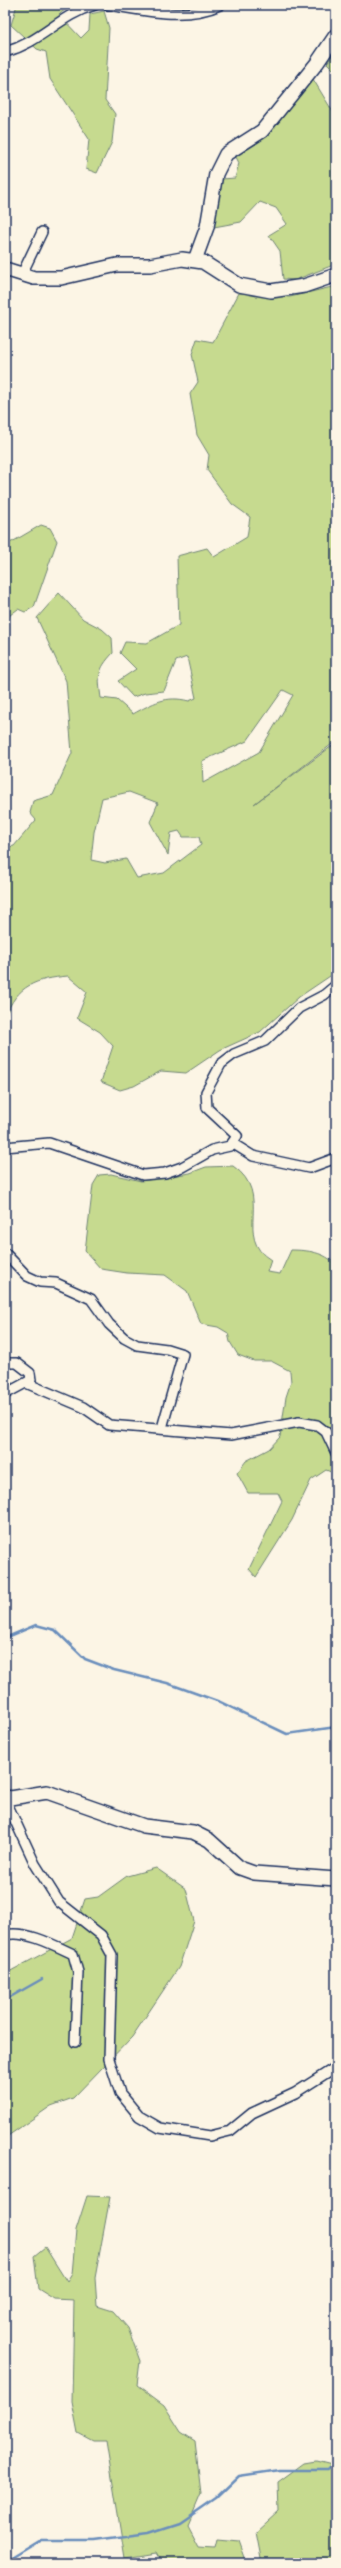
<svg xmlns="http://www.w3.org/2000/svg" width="341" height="2568" font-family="Kalam,sans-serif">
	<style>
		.green { fill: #c6da8f; stroke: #708476; fill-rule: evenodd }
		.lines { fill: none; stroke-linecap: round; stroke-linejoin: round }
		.stream { stroke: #6a8ebc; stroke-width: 2.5 }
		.street-casing { stroke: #1b2f5e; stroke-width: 12 }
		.secondary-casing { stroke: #1b2f5e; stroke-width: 16 }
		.street { stroke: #fcf5e5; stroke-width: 9 }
		.secondary { stroke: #fcf5e5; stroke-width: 13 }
	</style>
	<rect width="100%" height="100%" fill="#fcf5e5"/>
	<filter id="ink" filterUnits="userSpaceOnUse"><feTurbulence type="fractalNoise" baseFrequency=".025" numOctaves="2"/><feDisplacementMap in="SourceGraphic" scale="8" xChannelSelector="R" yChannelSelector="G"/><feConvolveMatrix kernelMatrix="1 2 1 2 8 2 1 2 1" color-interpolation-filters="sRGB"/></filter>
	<g filter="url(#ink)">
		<path class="green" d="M 15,5 L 70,5 L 59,15 L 81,38 L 89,30 L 90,14 L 104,11 L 109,28 L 105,100 L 115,114 L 112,142 L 97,173 L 86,169 L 89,139 L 50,79 L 46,52 L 37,49 L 11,25 L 16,8 Z
			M 151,5 L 205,5 L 174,9 Z
			M 336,50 L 336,72 L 327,63 Z
			M 313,79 L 333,112 L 336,110 L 336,264 L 295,280 L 283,279 L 280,251 L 269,235 L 287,224 L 276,208 L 260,202 L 241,222 L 214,227 L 222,179 L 235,178 L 239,163 L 235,155 L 259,141 Z
			M 336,286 L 336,741 L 254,804 L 336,743 L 336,972 L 299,997 L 260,1032 L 220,1050 L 186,1073 L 161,1071 L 134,1086 L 120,1090 L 101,1082 L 113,1046 L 100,1032 L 77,1018 L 87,992 L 68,976 C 36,979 17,985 5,1017 L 5,969 L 7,968 L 5,962 L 5,848 L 14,846 L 36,820 L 30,813 L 33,801 L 53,795 L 72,753 L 66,681 L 37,618 L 59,593 L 83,619 L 102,629 L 112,638 L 113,653 C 97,670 98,676 101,698 L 117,700 L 133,714 C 153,703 166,695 189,701 L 196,698 L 187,657 L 176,661 L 164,691 L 145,693 L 133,697 L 118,681 L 136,669 L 120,653 L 125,642 L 147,643 L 179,625 L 177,556 L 207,548 L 214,557 L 247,537 L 250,517 L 232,504 L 207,470 L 209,455 L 197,435 L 190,394 L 198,382 L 192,354 L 197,339 L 213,342 L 239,293 L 290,297 ZM 283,690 L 293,695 L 259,752 L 203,783 L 202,761 L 247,741 ZM 129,792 L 158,803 L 150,822 L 168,855 L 171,833 L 179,831 L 183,837 L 199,837 L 201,845 L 164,873 L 137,878 L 126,859 L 105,863 L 91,860 L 94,832 L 102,798 Z
			M 41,525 L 50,528 L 57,541 L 34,607 L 25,612 L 18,609 L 10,615 L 5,627 L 5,543 L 12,542 Z
			M 233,1166 C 275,1195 232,1237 271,1260 L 267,1272 L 280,1274 L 291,1250 C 307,1250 325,1252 336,1265 L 336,1474 L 326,1470 L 311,1480 L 292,1520 L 256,1577 L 249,1569 L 282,1501 L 278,1493 L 248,1493 L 237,1473 L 246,1461 L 269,1449 L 280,1437 L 286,1397 L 291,1382 L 290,1371 L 271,1361 L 254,1361 L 238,1355 L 230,1342 L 228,1333 L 218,1327 L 201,1324 L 187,1291 L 165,1275 L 127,1273 L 101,1269 L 85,1251 L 93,1185 L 99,1175 L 111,1174 L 141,1181 L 190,1173 L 206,1167 Z
			M 156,1868 L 186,1889 L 194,1921 L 179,1967 L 132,2037 L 73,2098 L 51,2106 L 5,2138 L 5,1974 L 72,1938 L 85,1899 L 98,1897 L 127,1876 Z
			M 87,2196 L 110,2197 L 95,2278 L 97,2306 L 113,2311 L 128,2328 L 140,2361 L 137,2385 L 164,2405 L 181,2432 L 195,2441 L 201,2494 L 188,2525 L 199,2546 L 215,2547 L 217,2539 L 239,2541 L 247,2563 L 163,2563 L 157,2553 L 125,2558 L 106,2441 L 93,2441 L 78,2433 L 72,2402 L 74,2300 L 54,2299 L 38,2289 L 34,2256 L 45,2247 L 67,2282 L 72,2274 L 76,2230 Z
			M 336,2354 L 336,2384 L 331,2381 L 333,2360 Z
			M 316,2461 L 336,2466 L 336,2563 L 262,2563 L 256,2532 L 279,2511 L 278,2482 L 304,2463 Z"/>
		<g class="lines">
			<path class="stream" d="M 5,1638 L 36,1625 L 55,1630 L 85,1659 L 114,1670 L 167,1683 L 220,1702 L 287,1734 L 336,1727
				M 5,2000 L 42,1979
				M 5,2562 L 41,2540 L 95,2540 L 149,2533 L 180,2523 L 216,2498 L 239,2476 L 280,2470 L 328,2470 L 336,2460"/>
			<defs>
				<path id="street" d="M 108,5 C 145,10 184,21 220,5
					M 5,52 C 42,42 59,15 95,5
					M 22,274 L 42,232
					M 232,1143 L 253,1156 L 309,1168 L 336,1158
					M 5,1147 L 49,1143 L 143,1175 L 165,1173 L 182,1167 L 212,1150 L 230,1146 L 237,1136 L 207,1108 L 206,1092 L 221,1064 L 234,1054 L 265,1041 L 299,1008 L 324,995 L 336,985
					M 5,1253 L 27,1276 L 40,1282 L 56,1283 L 91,1299 L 109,1324 L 124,1338 L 137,1345 L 167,1349 L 183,1354 L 162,1428
					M 5,1363 L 17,1363 L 30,1373 L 31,1380 L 5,1394
					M 26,1383 L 83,1407 L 109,1425 L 231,1435 L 299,1422 L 317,1425 L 326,1432 L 336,1453
					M 5,1799 L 35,1864 L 59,1902 L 101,1935 L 112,1955 L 109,2059 L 120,2093 L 139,2116 L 160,2128 L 210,2136 L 230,2131 L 252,2113 L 295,2093 L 336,2067
					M 5,1935 C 26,1930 54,1945 73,1954 L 78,1972 L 75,2042"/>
				<path id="secondary" d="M 195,260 L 207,227 L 216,174 L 226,154 L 262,131 L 317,63 L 336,35
					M 5,269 L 34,278 L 61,278 L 117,265 L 150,265 L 182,259 L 203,262 L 239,285 L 271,291 L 304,286 L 336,275
					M 5,1797 L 11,1798 L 47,1792 L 144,1826 L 193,1832 L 209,1840 L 240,1868 L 254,1873 L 336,1879"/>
			</defs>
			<use href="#street" class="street-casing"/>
			<use href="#secondary" class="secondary-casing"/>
			<use href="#street" class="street"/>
			<use href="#secondary" class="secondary"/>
		</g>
	</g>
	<rect width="341" height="2568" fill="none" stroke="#fcf5e5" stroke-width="20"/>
	<rect x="10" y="10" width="321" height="2548" fill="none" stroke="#1b2f5e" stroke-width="1.5" filter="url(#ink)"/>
</svg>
